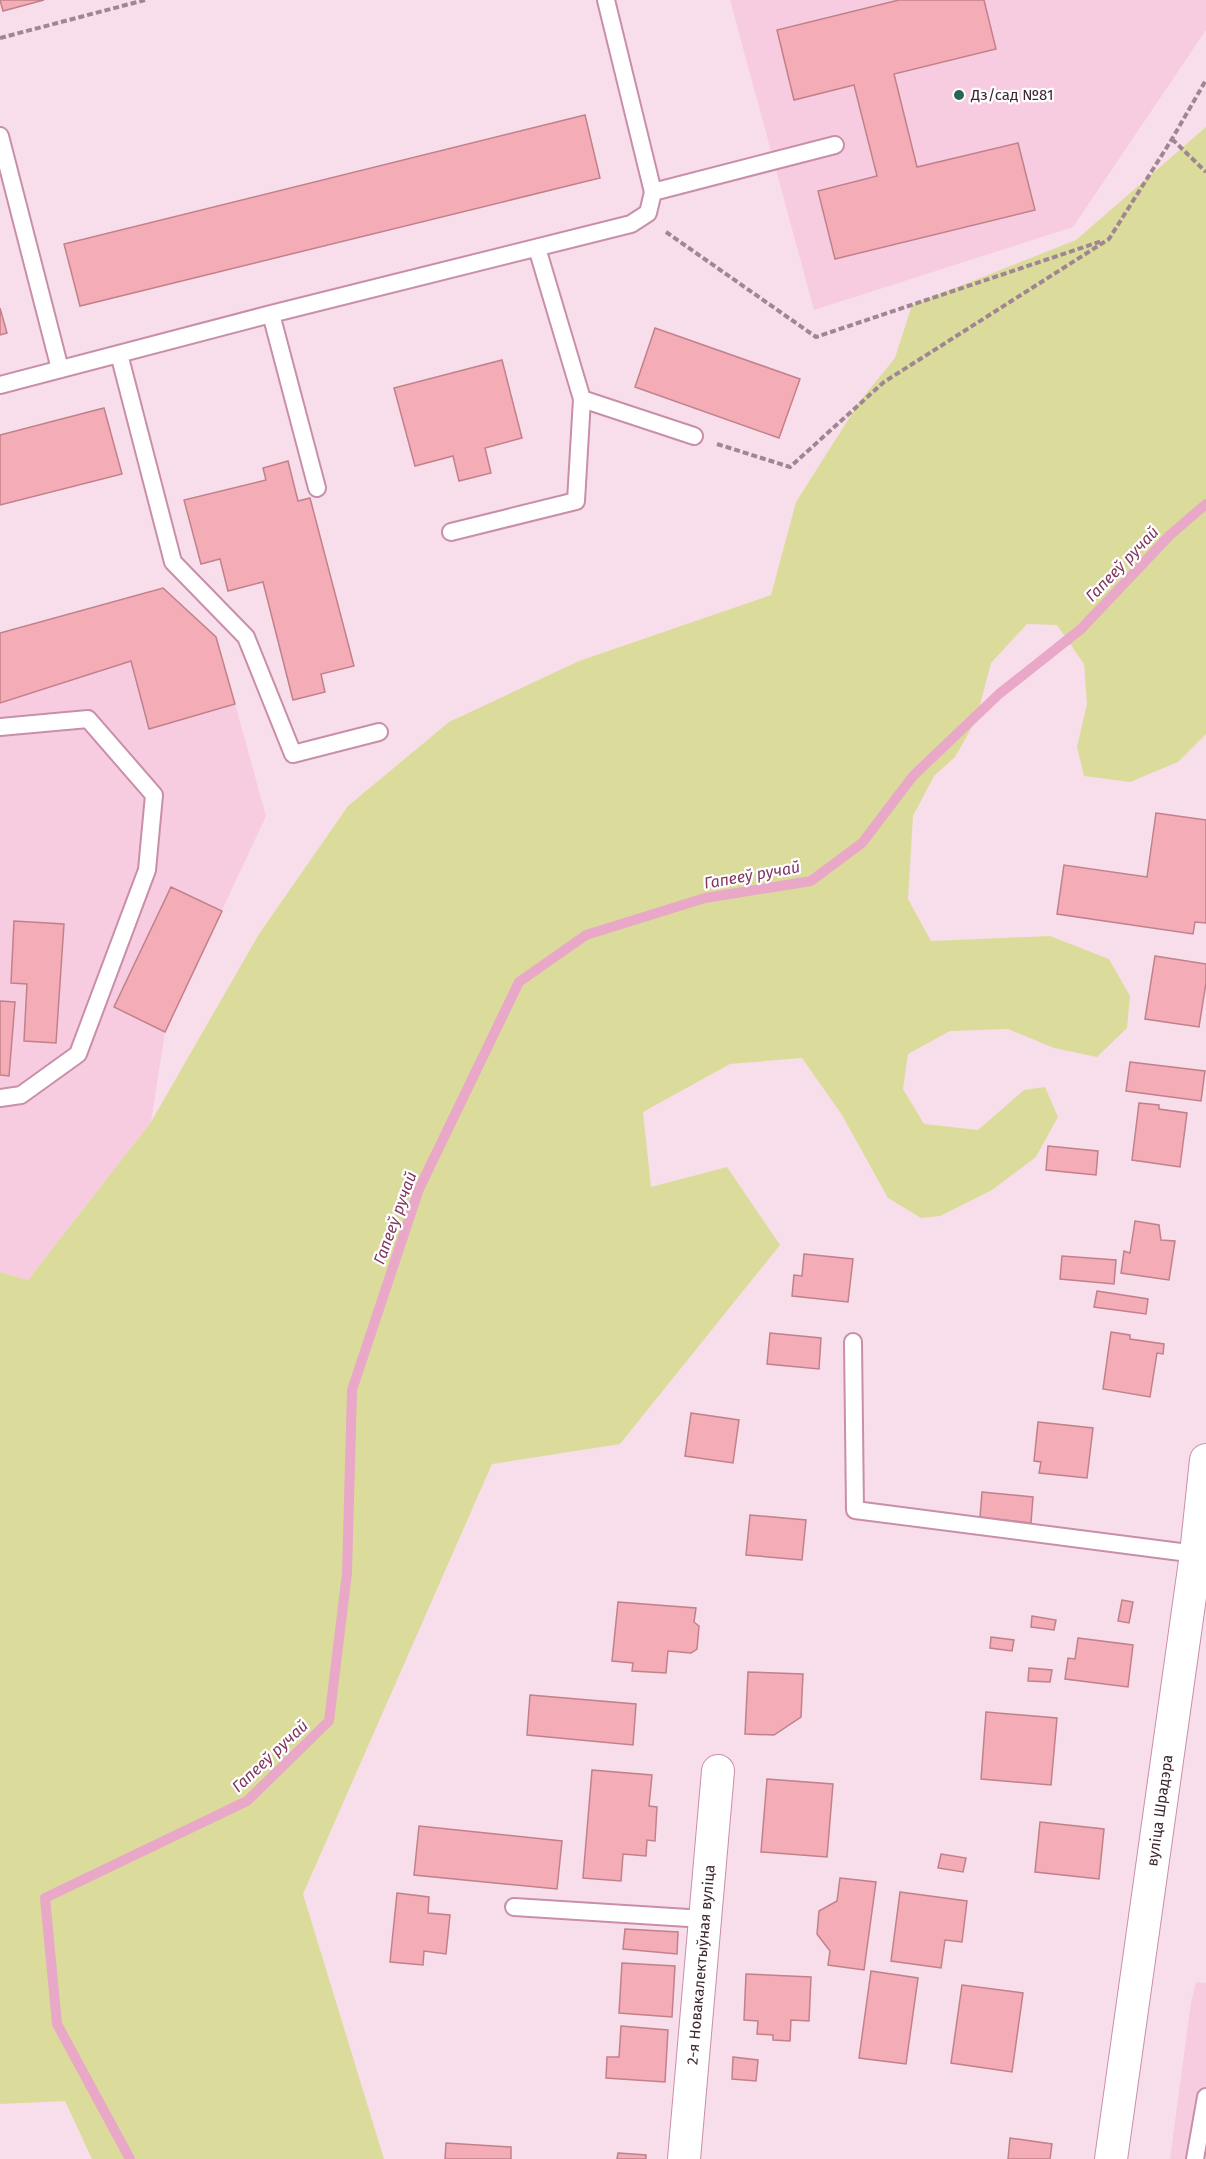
<svg xmlns="http://www.w3.org/2000/svg" width="1206" height="2159" font-family="'Fira Sans',sans-serif">
	<style>
		.built { fill: #f7cce0 }
		.green { fill: #dbdc9b }
		.lines { fill: none; stroke-linecap: round; stroke-linejoin: round }
		.stream { stroke: #e9a8c7; stroke-width: 10 }
		.building { fill: #f4acb7; stroke: #c1818b; stroke-width: 1.5 }
		.lane-casing { stroke: #c98eaa; stroke-width: 20 }
		.street-casing { stroke: #c98eaa; stroke-width: 34 }
		.path { stroke: #9f8692; stroke-width: 4; stroke-dasharray: 6 3; stroke-linecap: butt }
		.lane { stroke: #fff; stroke-width: 16 }
		.street { stroke: #fff; stroke-width: 32 }
		.poi-dot { fill: #2a6753; stroke: #fff; stroke-width: 2 }
		.labels { text-anchor: middle; dominant-baseline: central; stroke-width: 4.5; stroke-linejoin: round; paint-order: stroke }
		.poi-label { font-size: 15px; fill: #3d2531; stroke: #fff; text-anchor: start }
		.street-label { font-size: 15px; fill: #3d2531; stroke: #fff }
		.water-label { font-size: 16px; font-style: italic; fill: #833760; stroke: #fff }
	</style>
	<rect width="100%" height="100%" fill="#f8deea"/>
	<path class="built" d="M 730,0 L 1206,0 L 1206,30 L 1073,227 L 814,310 Z
		M 163,588 L 235,704 L 266,816 L 165,1032 L 151,1122 L 28,1280 L 0,1272 L 0,633 Z
		M 1196,1982 L 1206,1983 L 1206,2159 L 1170,2159 L 1191,2002 Z"/>
	<path class="green" d="M 1206,127 L 1206,734 L 1178,762 L 1130,782 L 1084,776 L 1077,747 L 1087,704 L 1084,664 L 1057,625 L 1027,624 L 991,663 L 976,720 L 955,757 L 934,776 L 913,816 L 908,899 L 931,941 L 1050,936 L 1109,959 L 1130,996 L 1127,1028 L 1097,1057 L 1054,1048 L 1008,1029 L 950,1031 L 908,1054 L 903,1089 L 924,1124 L 978,1130 L 1024,1090 L 1045,1087 L 1058,1117 L 1036,1157 L 992,1190 L 940,1216 L 921,1218 L 888,1198 L 842,1115 L 802,1058 L 730,1064 L 643,1112 L 651,1187 L 727,1167 L 780,1245 L 620,1444 L 492,1464 L 303,1894 L 384,2159 L 92,2159 L 65,2101 L 0,2104 L 0,1272 L 28,1280 L 151,1122 L 259,934 L 348,806 L 449,722 L 579,661 L 771,595 L 796,502 L 860,401 L 895,358 L 912,305 L 1076,240 Z"/>
	<g class="lines">
		<path class="stream" d="M 130,2159 L 57,2024 L 45,1898 L 247,1801 L 329,1721 L 347,1573 L 352,1390 L 419,1189 L 519,982 L 586,935 L 705,898 L 811,881 L 862,843 L 913,776 L 999,694 L 1081,629 L 1170,535 L 1206,504"/>
	</g>
	<path class="building" d="M 0,0 L 44,0 L 3,11 Z
		M 899,0 L 984,0 L 996,49 L 894,74 L 917,167 L 1018,143 L 1035,210 L 835,259 L 818,191 L 877,176 L 854,85 L 794,100 L 777,30 Z
		M 585,115 L 600,178 L 80,306 L 64,244 Z
		M 0,308 L 7,333 L 0,335 Z
		M 655,328 L 800,379 L 779,438 L 635,387 Z
		M 502,360 L 522,438 L 485,448 L 491,473 L 459,481 L 453,456 L 415,466 L 394,388 Z
		M 104,408 L 122,474 L 0,505 L 0,435 Z
		M 288,461 L 298,501 L 310,498 L 354,666 L 321,674 L 325,692 L 293,700 L 263,582 L 228,591 L 220,559 L 201,564 L 184,500 L 266,480 L 263,468 Z
		M 163,588 L 216,637 L 235,704 L 149,729 L 131,661 L 0,703 L 0,633 Z
		M 1156,813 L 1206,820 L 1206,923 L 1195,922 L 1193,934 L 1057,914 L 1064,865 L 1147,877 Z
		M 171,887 L 222,911 L 165,1032 L 114,1007 Z
		M 14,921 L 64,924 L 56,1043 L 24,1041 L 27,984 L 11,983 Z
		M 1155,956 L 1206,964 L 1206,983 L 1199,1027 L 1145,1019 Z
		M 0,1001 L 15,1002 L 9,1076 L 0,1075 Z
		M 1130,1062 L 1205,1071 L 1201,1101 L 1126,1091 Z
		M 1139,1103 L 1159,1105 L 1159,1109 L 1187,1113 L 1180,1167 L 1132,1160 Z
		M 1048,1146 L 1098,1151 L 1096,1175 L 1046,1170 Z
		M 1135,1221 L 1159,1225 L 1161,1240 L 1175,1241 L 1169,1280 L 1121,1273 L 1124,1251 L 1130,1253 Z
		M 804,1254 L 853,1259 L 848,1302 L 792,1296 L 794,1275 L 802,1276 Z
		M 1062,1256 L 1116,1260 L 1114,1284 L 1060,1279 Z
		M 1097,1291 L 1148,1299 L 1146,1314 L 1094,1307 Z
		M 1111,1332 L 1130,1335 L 1130,1339 L 1164,1344 L 1163,1354 L 1157,1353 L 1150,1397 L 1103,1389 Z
		M 770,1333 L 821,1338 L 819,1369 L 767,1364 Z
		M 691,1413 L 739,1420 L 733,1463 L 685,1456 Z
		M 1038,1422 L 1093,1428 L 1087,1478 L 1039,1473 L 1041,1462 L 1034,1461 Z
		M 982,1492 L 1033,1497 L 1031,1523 L 980,1517 Z
		M 750,1515 L 806,1520 L 802,1560 L 746,1555 Z
		M 1122,1600 L 1133,1602 L 1129,1623 L 1118,1621 Z
		M 618,1602 L 696,1608 L 694,1622 L 699,1626 L 697,1649 L 691,1653 L 668,1651 L 666,1673 L 632,1671 L 633,1663 L 612,1661 Z
		M 1032,1616 L 1056,1620 L 1054,1630 L 1031,1627 Z
		M 991,1637 L 1014,1640 L 1012,1651 L 990,1648 Z
		M 1078,1638 L 1133,1645 L 1128,1687 L 1065,1679 L 1068,1658 L 1075,1659 Z
		M 1029,1668 L 1052,1670 L 1050,1682 L 1028,1681 Z
		M 748,1672 L 803,1674 L 801,1717 L 774,1735 L 745,1734 Z
		M 530,1695 L 636,1704 L 633,1745 L 527,1735 Z
		M 986,1712 L 1057,1718 L 1051,1785 L 981,1779 Z
		M 592,1770 L 652,1775 L 649,1806 L 657,1807 L 655,1841 L 647,1840 L 646,1856 L 623,1854 L 621,1881 L 583,1878 Z
		M 767,1779 L 833,1784 L 827,1857 L 761,1852 Z
		M 1040,1822 L 1104,1829 L 1099,1879 L 1035,1872 Z
		M 419,1826 L 562,1841 L 557,1889 L 414,1875 Z
		M 941,1854 L 966,1858 L 963,1872 L 938,1868 Z
		M 840,1878 L 876,1882 L 864,1970 L 828,1965 L 830,1951 L 817,1934 L 819,1911 L 837,1901 Z
		M 900,1892 L 967,1901 L 962,1942 L 945,1940 L 941,1968 L 891,1961 Z
		M 397,1893 L 429,1897 L 428,1913 L 450,1915 L 446,1954 L 424,1951 L 423,1965 L 390,1962 Z
		M 625,1929 L 678,1932 L 677,1954 L 623,1949 Z
		M 622,1963 L 675,1966 L 672,2017 L 619,2013 Z
		M 871,1971 L 918,1978 L 906,2064 L 859,2058 Z
		M 746,1974 L 811,1977 L 809,2021 L 791,2020 L 790,2041 L 773,2040 L 773,2035 L 757,2034 L 758,2021 L 744,2020 Z
		M 962,1985 L 1023,1993 L 1012,2072 L 951,2063 Z
		M 621,2026 L 668,2030 L 665,2082 L 606,2078 L 607,2057 L 619,2057 Z
		M 733,2057 L 758,2060 L 756,2081 L 732,2079 Z
		M 1010,2138 L 1052,2144 L 1050,2159 L 1008,2159 Z
		M 446,2143 L 511,2147 L 511,2159 L 445,2159 Z
		M 618,2153 L 646,2155 L 646,2159 L 617,2159 Z"/>
	<g class="lines">
		<defs>
			<path id="lane" d="M 0,136 L 60,369
				M 653,192 L 835,145
				M 537,248 L 582,399 L 694,436
				M 271,314 L 317,488
				M 119,354 L 173,562 L 246,637 L 293,754 L 379,732
				M 0,385 L 271,314 L 631,224 L 648,213 L 653,192 L 606,0
				M 451,532 L 576,501 L 582,399
				M 0,727 L 88,719 L 154,795 L 147,870 L 78,1054 L 21,1095 L 0,1098
				M 853,1342 L 855,1510 L 1196,1554
				M 514,1907 L 704,1919
				M 1195,2159 L 1206,2097"/>
			<g id="street">
				<path id="s1" d="M 684,2159 L 718,1771"/>
				<path id="s2" d="M 1111,2159 L 1196,1554 L 1206,1460"/>
			</g>
		</defs>
		<use href="#lane" class="lane-casing"/>
		<use href="#street" class="street-casing"/>
		<path class="path" d="M 0,38 L 145,0
			M 1172,139 L 1206,172
			M 666,232 L 816,337 L 1102,241
			M 717,444 L 790,467 L 884,382 L 1109,239 L 1172,139 L 1206,80"/>
		<use href="#lane" class="lane"/>
		<use href="#street" class="street"/>
	</g>
	<circle class="poi-dot" cx="959" cy="95" r="6"/>
	<g class="labels">
		<g class="poi-label">
			<text x="971" y="95">Дз/сад №81</text>
		</g>
		<g class="street-label">
			<text stroke="none"><textPath href="#s2" startOffset="352">вуліца Шрадэра</textPath></text>
			<text stroke="none"><textPath href="#s1" startOffset="195">2-я Новакалектыўная вуліца</textPath></text>
		</g>
		<g class="water-label">
			<text transform="translate(1122 564) rotate(-46)">Гапееў ручай</text>
			<text transform="translate(752 875) rotate(-10)">Гапееў ручай</text>
			<text transform="translate(395 1218) rotate(-70)">Гапееў ручай</text>
			<text transform="translate(270 1756) rotate(-43)">Гапееў ручай</text>
		</g>
	</g>
</svg>
